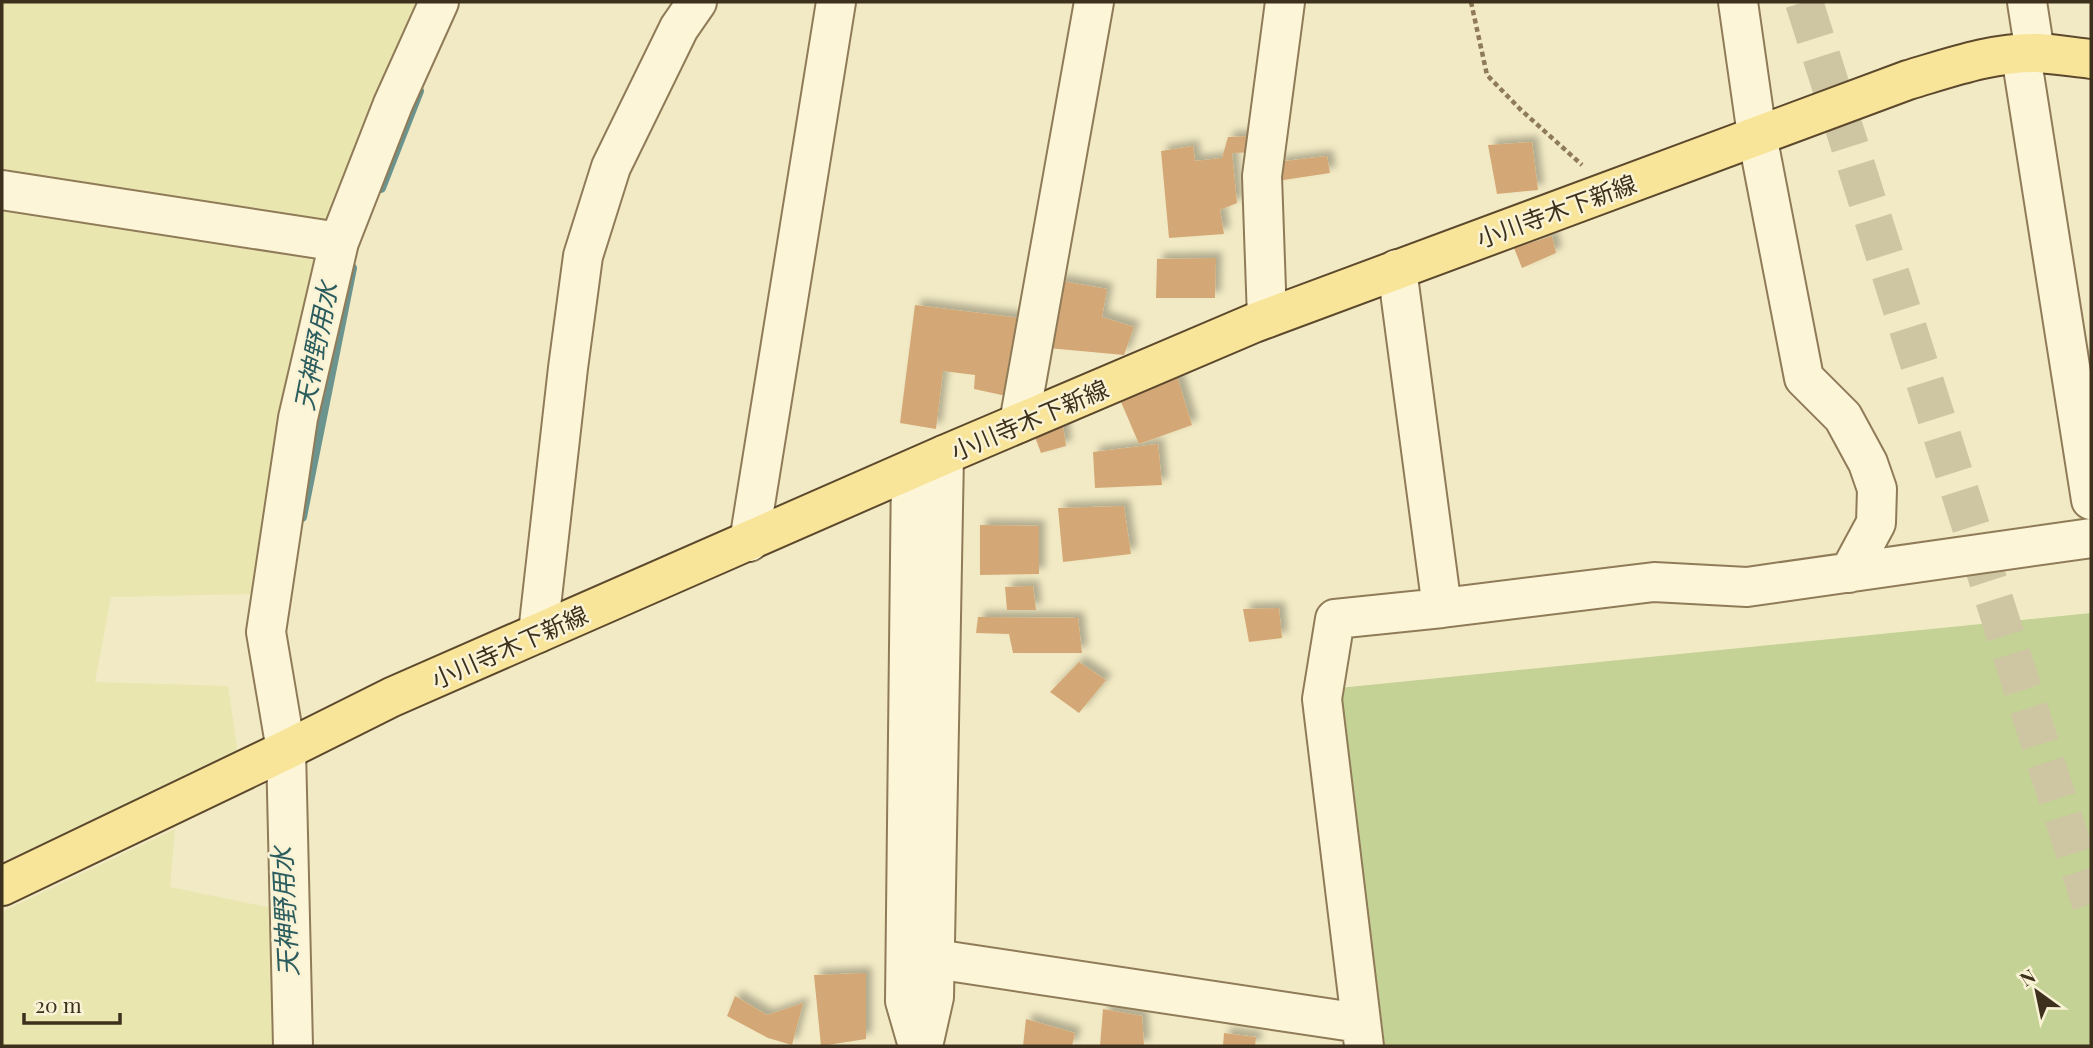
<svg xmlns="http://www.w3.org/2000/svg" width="2093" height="1048" font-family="'Playfair Display','Noto Sans JP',serif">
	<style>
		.farmland { fill: #e9e6b0 }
		.green { fill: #c4d296 }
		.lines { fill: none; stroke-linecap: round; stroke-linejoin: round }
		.stream { stroke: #6b948f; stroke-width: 10 }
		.building { fill: #d4a876; filter: url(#shadow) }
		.major-tunnel { stroke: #cec5a3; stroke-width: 38; stroke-dasharray: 38 19; stroke-linecap: butt }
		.minor-casing { stroke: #8f7b58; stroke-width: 42 }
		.major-casing { stroke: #5c482d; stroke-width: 42 }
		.path { stroke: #8f7b58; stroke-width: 4.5; stroke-dasharray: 5 3.5; stroke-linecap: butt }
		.minor { stroke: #fcf5d8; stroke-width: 38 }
		.major { stroke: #f8e599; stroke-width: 38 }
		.labels { text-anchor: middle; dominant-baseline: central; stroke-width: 5; stroke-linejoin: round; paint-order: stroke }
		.street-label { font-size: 24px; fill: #3d311d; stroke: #f9f2d4 }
		.water-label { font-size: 26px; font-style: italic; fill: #2b5c5e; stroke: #f9f2d4 }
	</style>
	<defs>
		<filter id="shadow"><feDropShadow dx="6" dy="-6" stdDeviation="3.5" flood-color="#0004"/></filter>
	</defs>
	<rect width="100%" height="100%" fill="#f2eac4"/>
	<path class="farmland" d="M 2,2 L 422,2 L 334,224 L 2,174 Z
		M 2,209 L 320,261 L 252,594 L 111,597 L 95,682 L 228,686 L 238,754 L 2,863 Z
		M 175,829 L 170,887 L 272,908 L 276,1046 L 2,1046 L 2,912 Z"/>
	<path class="green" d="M 2091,613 L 2091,1046 L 1385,1046 L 1339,688 Z"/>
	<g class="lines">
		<path class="stream" d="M 381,188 L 419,91
			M 302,517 L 352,268"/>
	</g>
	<path class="building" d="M 1256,136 L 1258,152 L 1232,153 L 1237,203 L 1220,210 L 1224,234 L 1169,238 L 1161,151 L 1193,146 L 1195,161 L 1222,158 L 1228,137 Z
		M 1532,142 L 1538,190 L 1497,194 L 1488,145 Z
		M 1327,156 L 1330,173 L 1277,181 L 1277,162 Z
		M 1552,236 L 1556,253 L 1522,268 L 1514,248 Z
		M 1216,258 L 1215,298 L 1156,298 L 1157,259 Z
		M 1056,280 L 1107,289 L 1102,317 L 1134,327 L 1124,355 L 1048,348 Z
		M 915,305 L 1028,319 L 1011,397 L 974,389 L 975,375 L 943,371 L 936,429 L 900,423 Z
		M 1177,376 L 1192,425 L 1139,444 L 1121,402 Z
		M 1062,419 L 1066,446 L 1041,453 L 1032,429 Z
		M 1158,444 L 1162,485 L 1095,488 L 1093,452 Z
		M 1124,506 L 1131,554 L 1063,562 L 1058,508 Z
		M 980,525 L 1039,526 L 1039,574 L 980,575 Z
		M 1033,586 L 1036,610 L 1007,610 L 1005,587 Z
		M 1279,608 L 1282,638 L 1249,642 L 1243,609 Z
		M 978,617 L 1078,618 L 1082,653 L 1013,653 L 1009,634 L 976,633 Z
		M 1079,662 L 1106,680 L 1079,713 L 1050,692 Z
		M 866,973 L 866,1039 L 821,1046 L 814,975 Z
		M 735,996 L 767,1015 L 803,1003 L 792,1045 L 768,1038 L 727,1016 Z
		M 1103,1009 L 1142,1016 L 1144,1046 L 1100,1046 Z
		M 1026,1019 L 1075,1033 L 1072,1046 L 1023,1046 Z
		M 1224,1033 L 1256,1037 L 1255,1046 L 1223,1046 Z"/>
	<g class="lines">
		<path class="major-tunnel" d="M 1804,2 L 2091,904"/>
		<defs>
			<path id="minor" d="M 1738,2 L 1757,135 L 1804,378 L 1843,417 L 1868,463 L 1877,489 L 1876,523 L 1849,573
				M 2027,2 L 2035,53
				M 2021,55 L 2091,500
				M 2,190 L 339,242
				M 1397,269 L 1442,608 L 1654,582 L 1747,587 L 2091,538
				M 1267,318 L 1262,176 L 1285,2
				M 1019,423 L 1094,2
				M 911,470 L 905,1001 L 918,1046
				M 749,542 L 836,2
				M 538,633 L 568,368 L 583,256 L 611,167 L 679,28 L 697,2
				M 935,959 L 1360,1023
				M 293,1046 L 286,750 L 266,632 L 298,418 L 339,242 L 393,104 L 439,2
				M 923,1046 L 934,997 L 944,455
				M 1364,1046 L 1322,699 L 1335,619 L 1442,608"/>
			<path id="major" d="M 2,886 L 286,750 L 392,697 L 944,455 L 1254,323 L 1908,80 C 1949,68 1993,52 2037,53 C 2055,54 2073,57 2091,59"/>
		</defs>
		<use href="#minor" class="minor-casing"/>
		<use href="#major" class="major-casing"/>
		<path class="path" d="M 1471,2 L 1487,75 L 1520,109 L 1582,165"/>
		<use href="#minor" class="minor"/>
		<use href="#major" class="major"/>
	</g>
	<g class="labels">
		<g class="street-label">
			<text transform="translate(1556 210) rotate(-20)">小川寺木下新線</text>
			<text transform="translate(1029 419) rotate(-23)">小川寺木下新線</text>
			<text transform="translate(509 646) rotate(-24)">小川寺木下新線</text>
		</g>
		<g class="water-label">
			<text transform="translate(315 346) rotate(-79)">天神野用水</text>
			<text transform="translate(284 912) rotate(-93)">天神野用水</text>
		</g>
	</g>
	<rect width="2093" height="1048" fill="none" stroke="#3d311d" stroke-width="7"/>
	<g transform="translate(2037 992) rotate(327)" stroke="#f9f2d4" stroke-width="5" paint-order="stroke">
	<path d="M0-5L12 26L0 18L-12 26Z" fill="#3d311d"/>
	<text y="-10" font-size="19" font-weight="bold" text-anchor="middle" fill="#3d311d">N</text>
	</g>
	<path d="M24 1013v10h96v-10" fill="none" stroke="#3d311d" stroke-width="3.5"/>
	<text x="35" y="1013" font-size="21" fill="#3d311d" stroke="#f9f2d4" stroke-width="5" paint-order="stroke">20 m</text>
</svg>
